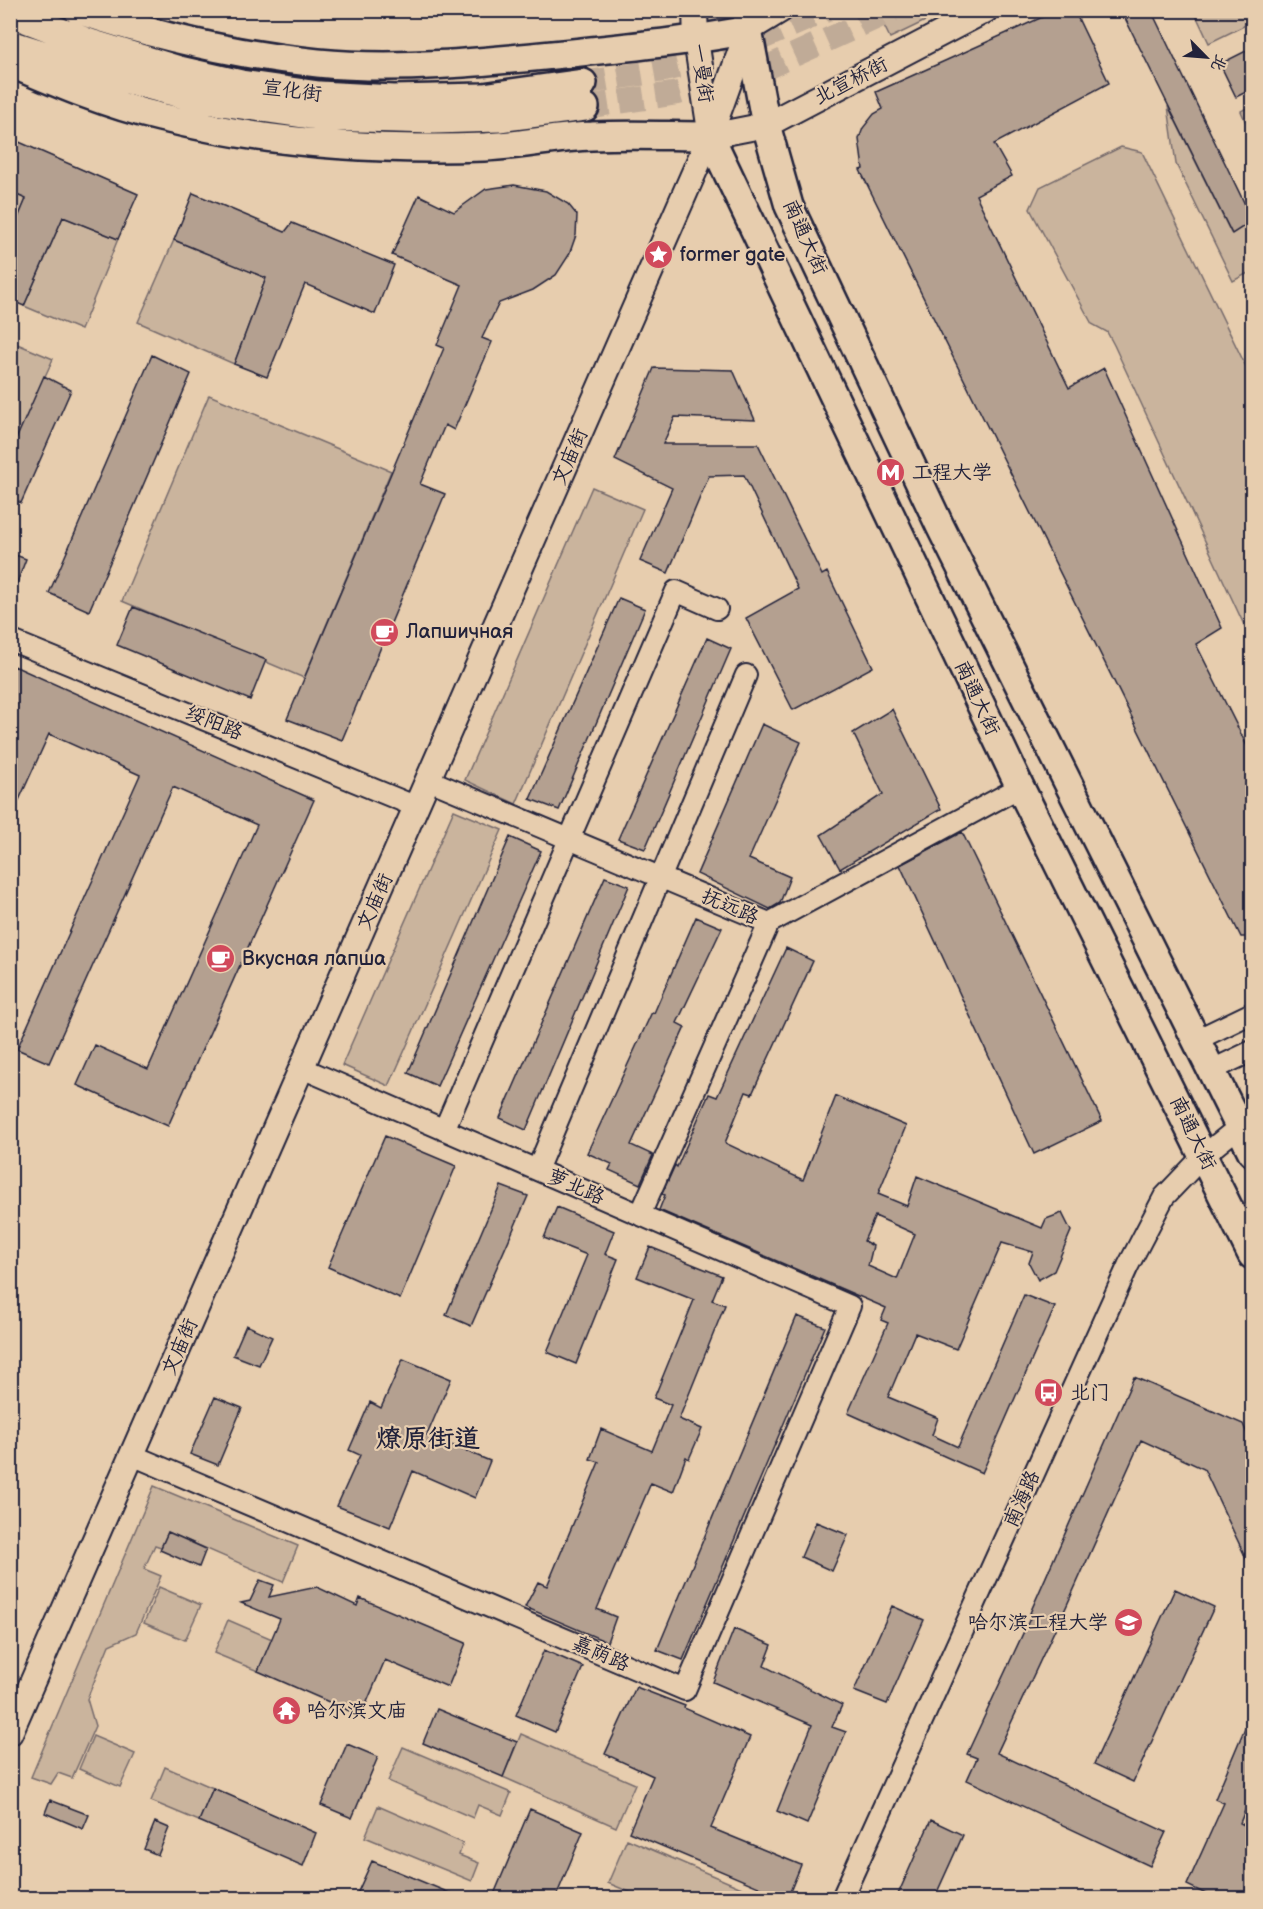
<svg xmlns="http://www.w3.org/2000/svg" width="1263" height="1909" font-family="'Balsamiq Sans','LXGW WenKai TC',sans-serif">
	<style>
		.green { fill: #cab49d; stroke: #766b6c; stroke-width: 1.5 }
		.building { fill: #b4a090; stroke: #22223b; stroke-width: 1.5; fill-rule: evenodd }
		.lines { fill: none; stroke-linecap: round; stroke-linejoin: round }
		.major-tunnel { stroke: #c0ab97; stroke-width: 24; stroke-dasharray: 24 12; stroke-linecap: butt }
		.minor-casing { stroke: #22223b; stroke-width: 24 }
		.major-casing { stroke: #22223b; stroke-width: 28 }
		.highway-casing { stroke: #22223b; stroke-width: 32 }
		.minor { stroke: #e7cdae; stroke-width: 20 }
		.major { stroke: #e7cdae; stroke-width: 24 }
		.highway { stroke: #e7cdae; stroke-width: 27 }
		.labels { text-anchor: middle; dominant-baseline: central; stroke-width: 4.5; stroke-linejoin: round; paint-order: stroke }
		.street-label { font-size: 20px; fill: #22223b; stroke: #e7cdae }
		.poi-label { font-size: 20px; fill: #22223b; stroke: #e7cdae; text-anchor: start }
		.district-label { font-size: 26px; font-weight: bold; fill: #22223b; stroke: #e7cdae }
	</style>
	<rect width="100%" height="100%" fill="#e7cdae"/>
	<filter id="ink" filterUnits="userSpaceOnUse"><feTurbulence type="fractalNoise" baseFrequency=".0167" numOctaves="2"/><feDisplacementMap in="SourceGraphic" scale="12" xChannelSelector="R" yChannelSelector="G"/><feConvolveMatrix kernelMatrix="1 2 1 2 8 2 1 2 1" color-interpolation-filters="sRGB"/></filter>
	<g filter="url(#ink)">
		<path class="green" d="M 877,11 L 946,11 L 890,38 Z
			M 1194,11 L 1252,11 L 1252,22 L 1209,43 Z
			M 1252,105 L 1252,137 L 1241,111 Z
			M 1168,106 L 1231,233 L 1252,221 L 1252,271 L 1233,281 L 1176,164 Z
			M 1121,147 L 1142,152 L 1252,379 L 1252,642 L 1114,345 L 1107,332 L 1092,324 L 1030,209 L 1040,187 Z
			M 11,192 L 26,199 L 11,237 Z
			M 63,217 L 118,239 L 81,330 L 24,306 Z
			M 174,240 L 266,278 L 234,364 L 138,322 Z
			M 10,341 L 53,359 L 17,437 L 11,434 Z
			M 209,395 L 391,471 L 304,678 L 122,601 Z
			M 592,487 L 643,509 L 516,804 L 465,780 Z
			M 454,810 L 502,830 L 389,1086 L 342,1065 Z
			M 154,1486 L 298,1546 L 283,1582 L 168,1532 L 161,1547 L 155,1545 L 144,1569 L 161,1576 L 136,1633 L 109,1645 L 87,1699 L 95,1726 L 72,1778 L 58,1773 L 51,1784 L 31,1777 Z
			M 159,1587 L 201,1605 L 185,1640 L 144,1623 Z
			M 228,1620 L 272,1639 L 258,1671 L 214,1653 Z
			M 521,1734 L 635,1784 L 616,1827 L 503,1777 Z
			M 93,1736 L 135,1754 L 120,1787 L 79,1769 Z
			M 403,1747 L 511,1793 L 502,1815 L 478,1805 L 473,1818 L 388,1781 Z
			M 165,1767 L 213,1788 L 199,1821 L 151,1801 Z
			M 378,1806 L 463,1843 L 459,1855 L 479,1863 L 472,1881 L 365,1837 Z
			M 627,1839 L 765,1898 L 677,1898 L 666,1894 L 664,1898 L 644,1898 L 608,1883 Z"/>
		<path class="building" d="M 1058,10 L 1074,10 L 1109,83 L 994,144 L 1012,176 L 976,195 L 1069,388 L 1104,368 L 1222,628 L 1196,644 L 1252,756 L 1252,937 L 1241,937 L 860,170 L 863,169 L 859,139 L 863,128 L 874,114 L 883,109 L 876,92 Z
			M 1121,10 L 1151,10 L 1252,219 L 1252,221 L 1232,234 Z
			M 1252,48 L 1252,89 L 1236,97 L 1220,64 Z
			M 10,138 L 138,194 L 118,239 L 63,217 L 24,306 L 10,300 L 10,237 L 26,199 L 10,192 Z
			M 514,185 L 546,191 L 568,204 L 577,215 L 576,235 L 569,255 L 556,275 L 533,290 L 499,303 L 482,338 L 492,342 L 454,430 L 445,425 L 420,484 L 445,494 L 342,740 L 287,719 L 444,348 L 437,345 L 462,285 L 392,255 L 419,195 L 454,212 L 486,189 Z
			M 193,193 L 285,232 L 292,223 L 394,265 L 375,314 L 305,284 L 267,377 L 234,364 L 266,278 L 174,240 Z
			M 152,355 L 191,374 L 89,611 L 49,593 Z
			M 654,368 L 733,370 L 755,420 L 675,417 L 663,444 L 758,444 L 822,575 L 827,572 L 873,667 L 793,710 L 746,618 L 798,589 L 744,475 L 709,476 L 668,573 L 640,561 L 672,488 L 615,460 Z
			M 44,376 L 71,390 L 21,503 L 10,498 L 10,434 L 17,437 Z
			M 10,553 L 26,559 L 12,596 L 10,595 Z
			M 619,598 L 645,609 L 559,810 L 530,799 Z
			M 133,607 L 266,660 L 250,700 L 117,645 Z
			M 707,638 L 731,649 L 645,849 L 618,839 Z
			M 14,666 L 314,800 L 168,1126 L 77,1085 L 95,1045 L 148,1069 L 257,825 L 173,787 L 49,1063 L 17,1049 L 140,775 L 49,734 L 10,820 L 10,674 Z
			M 892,709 L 941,809 L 840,869 L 821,835 L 883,794 L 853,733 Z
			M 762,724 L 801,742 L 749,859 L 790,877 L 780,903 L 770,909 L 697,874 Z
			M 962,832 L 1102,1121 L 1034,1154 L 900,865 Z
			M 510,837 L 541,851 L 437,1086 L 408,1073 Z
			M 605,877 L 629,886 L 526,1130 L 500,1118 Z
			M 696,917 L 722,928 L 677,1023 L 685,1027 L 631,1145 L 653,1155 L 640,1184 L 609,1170 L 612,1164 L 587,1153 L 652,1012 L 654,1013 Z
			M 786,948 L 813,961 L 752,1094 L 746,1092 L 725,1143 L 803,1180 L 836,1096 L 906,1126 L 878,1194 L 907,1206 L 917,1176 L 1042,1228 L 1046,1219 L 1062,1213 L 1071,1231 L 1054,1271 L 1038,1280 L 1029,1263 L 1033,1252 L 1002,1243 L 956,1349 L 915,1333 L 888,1397 L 938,1418 L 932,1435 L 958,1447 L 1024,1295 L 1055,1307 L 982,1473 L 848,1413 L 888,1323 L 881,1320 L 886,1308 L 659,1210 L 665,1195 L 662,1194 L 675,1165 L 677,1167 L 709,1094 L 717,1097 ZM 875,1216 L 915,1234 L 897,1279 L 868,1266 L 873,1246 L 864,1241 Z
			M 385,1136 L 456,1166 L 400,1299 L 328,1267 Z
			M 501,1186 L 528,1196 L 471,1326 L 446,1315 Z
			M 557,1207 L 614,1231 L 605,1254 L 618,1259 L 576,1364 L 547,1352 L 587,1255 L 544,1238 Z
			M 650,1247 L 722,1276 L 712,1300 L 725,1305 L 679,1419 L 702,1429 L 689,1459 L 686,1457 L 673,1492 L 651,1483 L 597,1609 L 616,1617 L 607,1642 L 525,1607 L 538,1582 L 547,1586 L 599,1462 L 590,1459 L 601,1429 L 652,1451 L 671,1405 L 654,1398 L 694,1300 L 637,1277 Z
			M 797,1316 L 825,1327 L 683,1660 L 657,1650 Z
			M 246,1325 L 272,1337 L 259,1365 L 233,1355 Z
			M 403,1359 L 451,1379 L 427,1435 L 490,1461 L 475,1498 L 413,1471 L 390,1527 L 337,1506 L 360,1455 L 349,1450 L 370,1402 L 381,1408 Z
			M 1134,1377 L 1243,1424 L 1252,1445 L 1252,1571 L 1204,1469 L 1141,1440 L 1058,1625 L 1057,1625 L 997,1753 L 1166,1832 L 1150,1866 L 967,1780 L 977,1758 L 967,1754 L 1032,1614 L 1030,1613 Z
			M 215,1397 L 242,1408 L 218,1465 L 190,1454 Z
			M 816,1522 L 848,1535 L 832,1571 L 801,1557 Z
			M 168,1532 L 206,1549 L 199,1567 L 160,1550 Z
			M 260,1580 L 274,1585 L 269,1597 L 317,1587 L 357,1606 L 360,1598 L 466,1643 L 448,1687 L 385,1660 L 361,1716 L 258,1671 L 280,1619 L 241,1603 L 250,1601 Z
			M 1175,1589 L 1214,1607 L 1133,1782 L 1094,1764 Z
			M 892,1606 L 924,1620 L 887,1704 L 854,1691 Z
			M 734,1629 L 772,1645 L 764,1666 L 842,1705 L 832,1727 L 846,1732 L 807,1824 L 777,1811 L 812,1725 L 713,1682 Z
			M 544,1650 L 583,1667 L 555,1732 L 516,1715 Z
			M 636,1687 L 685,1706 L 684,1708 L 750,1737 L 711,1828 L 801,1865 L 787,1899 L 629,1832 L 653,1776 L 605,1754 Z
			M 437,1709 L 517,1742 L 503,1777 L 423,1743 Z
			M 1252,1711 L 1252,1793 L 1240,1823 L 1252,1829 L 1252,1899 L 1216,1899 L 1187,1885 L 1224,1803 L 1215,1799 Z
			M 347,1744 L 378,1757 L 352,1818 L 321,1805 Z
			M 213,1788 L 316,1833 L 303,1866 L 199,1821 Z
			M 50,1800 L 89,1815 L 83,1829 L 45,1813 Z
			M 530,1809 L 583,1832 L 555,1899 L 492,1899 Z
			M 931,1820 L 963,1835 L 934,1899 L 896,1899 Z
			M 155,1822 L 169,1828 L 158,1855 L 144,1849 Z
			M 372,1861 L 462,1898 L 462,1899 L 368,1899 L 357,1894 Z"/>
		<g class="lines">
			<path class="major-tunnel" d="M 583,83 L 665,70 L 723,55 L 827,10
				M 585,107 L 678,93 L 770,66 L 893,10"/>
			<defs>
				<path id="minor" d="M 10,640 L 417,807
					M 429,780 L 769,923 L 1020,787
					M 1196,1040 L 1252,1013
					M 1212,1070 L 1252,1051
					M 444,1130 L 676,591 L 717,609
					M 537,1170 L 746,675
					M 640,1215 L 769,923
					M 132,1455 L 685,1690 L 850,1306 L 302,1068
					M 842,1898 L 1128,1266 L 1164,1197 L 1204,1155 L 1240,1126"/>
				<path id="major" d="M 695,10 L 696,40 L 710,131
					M 748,30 L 781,10
					M 710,136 L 766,125 L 986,10
					M 10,1733 L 710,136 L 748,30 L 745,10"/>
				<path id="highway" d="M 78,10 C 155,36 237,55 318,63 C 397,71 484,62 563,54 C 625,47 687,42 748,30 L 766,125 L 789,206 L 940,526 L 1252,1152
					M 10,13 L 90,43 L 179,70 L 241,84 L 319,95 L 394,99 L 483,97 L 583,83
					M 10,44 L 112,76 L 200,99 L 324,117 L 434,120 L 499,118 L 585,107
					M 10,63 C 59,84 108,105 160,117 C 265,143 376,151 484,147 C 520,146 556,137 592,136 C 632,134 671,136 710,136 L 1020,787 L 1252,1255"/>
			</defs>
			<use href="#minor" class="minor-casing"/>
			<use href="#major" class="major-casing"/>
			<use href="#highway" class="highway-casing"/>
			<use href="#minor" class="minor"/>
			<use href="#major" class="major"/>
			<use href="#highway" class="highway"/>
		</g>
	</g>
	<defs>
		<symbol id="sight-disc" viewBox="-11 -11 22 22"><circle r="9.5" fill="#d1495b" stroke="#e7cdae"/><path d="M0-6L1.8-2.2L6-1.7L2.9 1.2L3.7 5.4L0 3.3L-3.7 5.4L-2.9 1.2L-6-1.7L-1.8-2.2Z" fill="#fff"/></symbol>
		<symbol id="metro-disc" viewBox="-11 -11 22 22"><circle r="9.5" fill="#d1495b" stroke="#e7cdae"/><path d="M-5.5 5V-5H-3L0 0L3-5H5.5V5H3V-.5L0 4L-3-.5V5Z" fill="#fff"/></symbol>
		<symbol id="cafe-disc" viewBox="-11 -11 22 22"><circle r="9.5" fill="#d1495b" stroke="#e7cdae"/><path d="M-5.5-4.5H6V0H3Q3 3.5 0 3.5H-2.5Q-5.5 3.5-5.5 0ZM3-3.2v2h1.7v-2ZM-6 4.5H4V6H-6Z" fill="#fff"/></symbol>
		<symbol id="bus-disc" viewBox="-11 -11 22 22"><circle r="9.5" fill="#d1495b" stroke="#e7cdae"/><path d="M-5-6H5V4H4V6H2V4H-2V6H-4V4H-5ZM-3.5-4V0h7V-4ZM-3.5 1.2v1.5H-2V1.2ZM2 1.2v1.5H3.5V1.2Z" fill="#fff"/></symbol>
		<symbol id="university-disc" viewBox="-11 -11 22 22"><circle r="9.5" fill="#d1495b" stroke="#e7cdae"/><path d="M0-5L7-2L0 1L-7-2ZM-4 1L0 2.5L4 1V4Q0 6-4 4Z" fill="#fff"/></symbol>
		<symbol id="temple-disc" viewBox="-11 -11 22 22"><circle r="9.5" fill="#d1495b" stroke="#e7cdae"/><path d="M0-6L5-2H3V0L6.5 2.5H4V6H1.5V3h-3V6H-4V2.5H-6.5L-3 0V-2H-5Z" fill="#fff"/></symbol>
	</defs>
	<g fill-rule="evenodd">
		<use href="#sight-disc" x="642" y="238" width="33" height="33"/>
		<use href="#metro-disc" x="874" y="456" width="33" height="33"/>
		<use href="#cafe-disc" x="368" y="616" width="33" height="33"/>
		<use href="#cafe-disc" x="204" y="942" width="33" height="33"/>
		<use href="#bus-disc" x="1032" y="1376" width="33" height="33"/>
		<use href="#university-disc" x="1112" y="1606" width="33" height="33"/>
		<use href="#temple-disc" x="270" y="1694" width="33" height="33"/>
	</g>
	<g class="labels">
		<g class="street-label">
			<text transform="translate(702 73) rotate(82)">一曼街</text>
			<text transform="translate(851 81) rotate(-27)">北宣桥街</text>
			<text transform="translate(292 91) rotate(7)">宣化街</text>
			<text transform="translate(805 237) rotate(66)">南通大街</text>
			<text transform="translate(570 457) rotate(-66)">文庙街</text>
			<text transform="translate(977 698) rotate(65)">南通大街</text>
			<text transform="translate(214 723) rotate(22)">绥阳路</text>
			<text transform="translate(375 902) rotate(-66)">文庙街</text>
			<text transform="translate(730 907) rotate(23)">抚远路</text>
			<text transform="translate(1193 1133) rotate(64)">南通大街</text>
			<text transform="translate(576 1187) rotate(23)">萝北路</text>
			<text transform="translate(180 1347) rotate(-66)">文庙街</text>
			<text transform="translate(1022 1499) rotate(-66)">南海路</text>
			<text transform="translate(601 1654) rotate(23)">嘉荫路</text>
		</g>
		<g class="poi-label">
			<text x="680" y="255">former gate</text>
			<text x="912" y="473">工程大学</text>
			<text x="406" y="632">Лапшичная</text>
			<text x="242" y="959">Вкусная лапша</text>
			<text x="1070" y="1393">北门</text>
			<text x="1108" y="1623" text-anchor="end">哈尔滨工程大学</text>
			<text x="307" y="1711">哈尔滨文庙</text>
		</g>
		<g class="district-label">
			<text x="428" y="1439">燎原街道</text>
		</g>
	</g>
	<rect width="1263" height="1909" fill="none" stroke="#e7cdae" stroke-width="36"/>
	<rect x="18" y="18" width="1227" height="1873" fill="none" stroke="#22223b" stroke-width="2" filter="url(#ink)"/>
	<g transform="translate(1206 57) rotate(115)" stroke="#e7cdae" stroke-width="4.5" paint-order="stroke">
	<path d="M0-4.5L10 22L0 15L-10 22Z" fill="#22223b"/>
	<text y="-9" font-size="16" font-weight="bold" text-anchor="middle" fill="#22223b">北</text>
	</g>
</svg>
